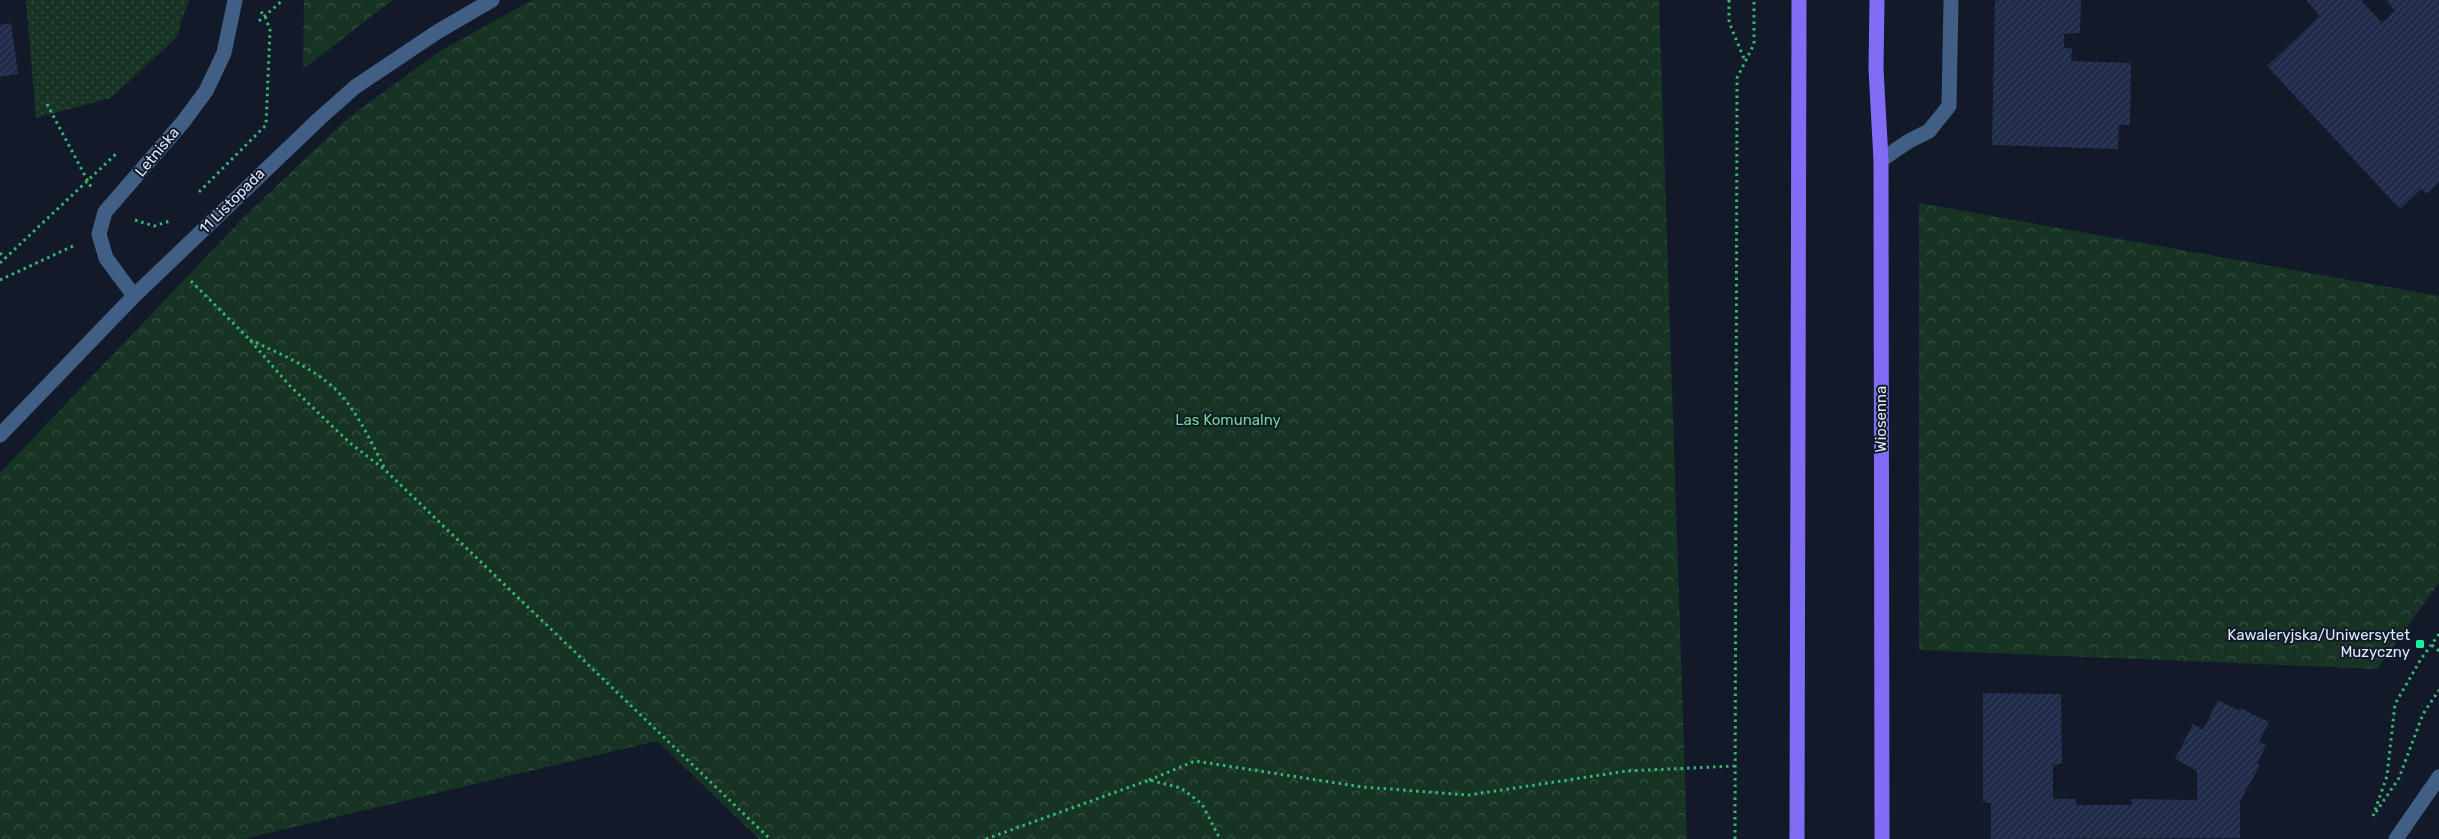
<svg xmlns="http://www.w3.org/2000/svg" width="2439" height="839" font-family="Rubik,sans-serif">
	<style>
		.grass { fill: url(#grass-dots) }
		.forest { fill: url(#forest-crowns) }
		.building { fill: url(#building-hatch) }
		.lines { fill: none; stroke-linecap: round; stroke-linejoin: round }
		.path { stroke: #39b574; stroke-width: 3; stroke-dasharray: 2.5 4; stroke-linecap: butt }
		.minor { stroke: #415e85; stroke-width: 15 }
		.major { stroke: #826bf5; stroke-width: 15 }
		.poi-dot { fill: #16f0a0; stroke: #121929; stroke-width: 2 }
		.labels { text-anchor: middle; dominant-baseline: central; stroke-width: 4; stroke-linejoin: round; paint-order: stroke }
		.street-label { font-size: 15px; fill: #dde8fd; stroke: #121929 }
		.park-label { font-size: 15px; fill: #6cd98b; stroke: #121929 }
		.poi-label { font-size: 15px; fill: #dde8fd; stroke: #121929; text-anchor: end }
	</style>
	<defs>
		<pattern id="grass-dots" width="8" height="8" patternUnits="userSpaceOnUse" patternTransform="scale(1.25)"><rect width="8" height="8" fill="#163324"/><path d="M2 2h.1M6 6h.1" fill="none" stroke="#375145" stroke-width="1.8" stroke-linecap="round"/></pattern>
		<pattern id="forest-crowns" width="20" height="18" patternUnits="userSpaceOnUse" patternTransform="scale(1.25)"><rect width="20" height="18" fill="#163324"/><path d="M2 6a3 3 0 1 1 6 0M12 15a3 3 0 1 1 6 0" fill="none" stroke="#375145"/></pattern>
		<pattern id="building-hatch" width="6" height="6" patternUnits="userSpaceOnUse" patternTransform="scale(1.25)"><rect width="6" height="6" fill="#202a49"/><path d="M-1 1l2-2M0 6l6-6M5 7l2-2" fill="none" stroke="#353f5b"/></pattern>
	</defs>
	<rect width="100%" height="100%" fill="#121929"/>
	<path class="grass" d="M 26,0 L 189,0 L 176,38 L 111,98 L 36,118 Z"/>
	<path class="forest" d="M 304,0 L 393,0 L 303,69 Z
		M 532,0 L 1659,0 L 1687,839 L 759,839 L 657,741 L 243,839 L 0,839 L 0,473 L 243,218 L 348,118 L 440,51 Z
		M 1919,203 L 2439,296 L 2439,583 L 2377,669 L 1919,650 Z"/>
	<path class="building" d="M 1995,0 L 2081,0 L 2080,33 L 2064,34 L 2064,48 L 2072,48 L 2071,61 L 2131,63 L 2130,125 L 2119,125 L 2118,149 L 1992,145 Z
		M 2306,0 L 2361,0 L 2382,23 L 2395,11 L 2386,0 L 2439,0 L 2439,182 L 2427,194 L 2421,189 L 2400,209 L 2267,66 L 2320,16 Z
		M 11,23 L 18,74 L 0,77 L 0,25 Z
		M 1983,693 L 2061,694 L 2062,764 L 2053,765 L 2053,799 L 2076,799 L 2076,805 L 2132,805 L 2131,799 L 2197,800 L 2197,771 L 2175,759 L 2193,724 L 2203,730 L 2218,700 L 2239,711 L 2240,708 L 2269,722 L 2259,742 L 2266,745 L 2257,764 L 2260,765 L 2240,801 L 2240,838 L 1991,839 L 1991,803 L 1983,802 Z"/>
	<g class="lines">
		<path class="path" d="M 1729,0 L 1729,22 L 1745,61
			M 259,21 L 283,0
			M 47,104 L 91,187
			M 199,192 L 266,125 L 270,30 L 265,16 L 260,11
			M 135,220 L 154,226 L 170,221
			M 0,253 L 5,258
			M 0,263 L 117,153
			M 0,280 L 73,246
			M 191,281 L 249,339 L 289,385 L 350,443 L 385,470 L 770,839
			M 250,340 C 279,353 309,366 333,387 C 356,408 370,440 384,467
			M 2432,645 L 2439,651
			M 1149,780 L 1195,761 L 1362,787 L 1469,795 L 1627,771 L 1734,766
			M 2376,812 L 2399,778 L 2423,714 L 2439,690
			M 2373,816 L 2387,776 L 2395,704 L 2421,659 L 2439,634
			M 986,839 L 1149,780 L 1181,788 L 1202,804 L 1220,839
			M 1735,839 L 1737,78 L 1754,44 L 1754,0"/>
		<path class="minor" d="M 1881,160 L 1909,141 L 1929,131 L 1949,106 L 1951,0
			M 134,296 L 106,258 L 99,234 L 105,212 L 183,122 L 206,91 L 224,53 L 235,0
			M 0,435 L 134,296 L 319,119 L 355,87 L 437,32 L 492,0
			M 2396,839 L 2439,777"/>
		<path class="major" d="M 1877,0 L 1876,69 L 1881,160 L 1882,839
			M 1797,839 L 1799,0"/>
	</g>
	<rect class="poi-dot" x="2415" y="639" width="10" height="10" rx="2.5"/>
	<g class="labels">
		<g class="street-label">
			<text transform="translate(157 152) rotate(-50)">Letniska</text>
			<text transform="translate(232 201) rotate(-45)">11 Listopada</text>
			<text transform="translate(1881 419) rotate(-90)">Wiosenna</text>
		</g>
		<g class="park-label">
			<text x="1228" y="420">Las Komunalny</text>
		</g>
		<g class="poi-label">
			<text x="2410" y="635">Kawaleryjska/Uniwersytet<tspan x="2410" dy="17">Muzyczny</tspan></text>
		</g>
	</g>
</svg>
